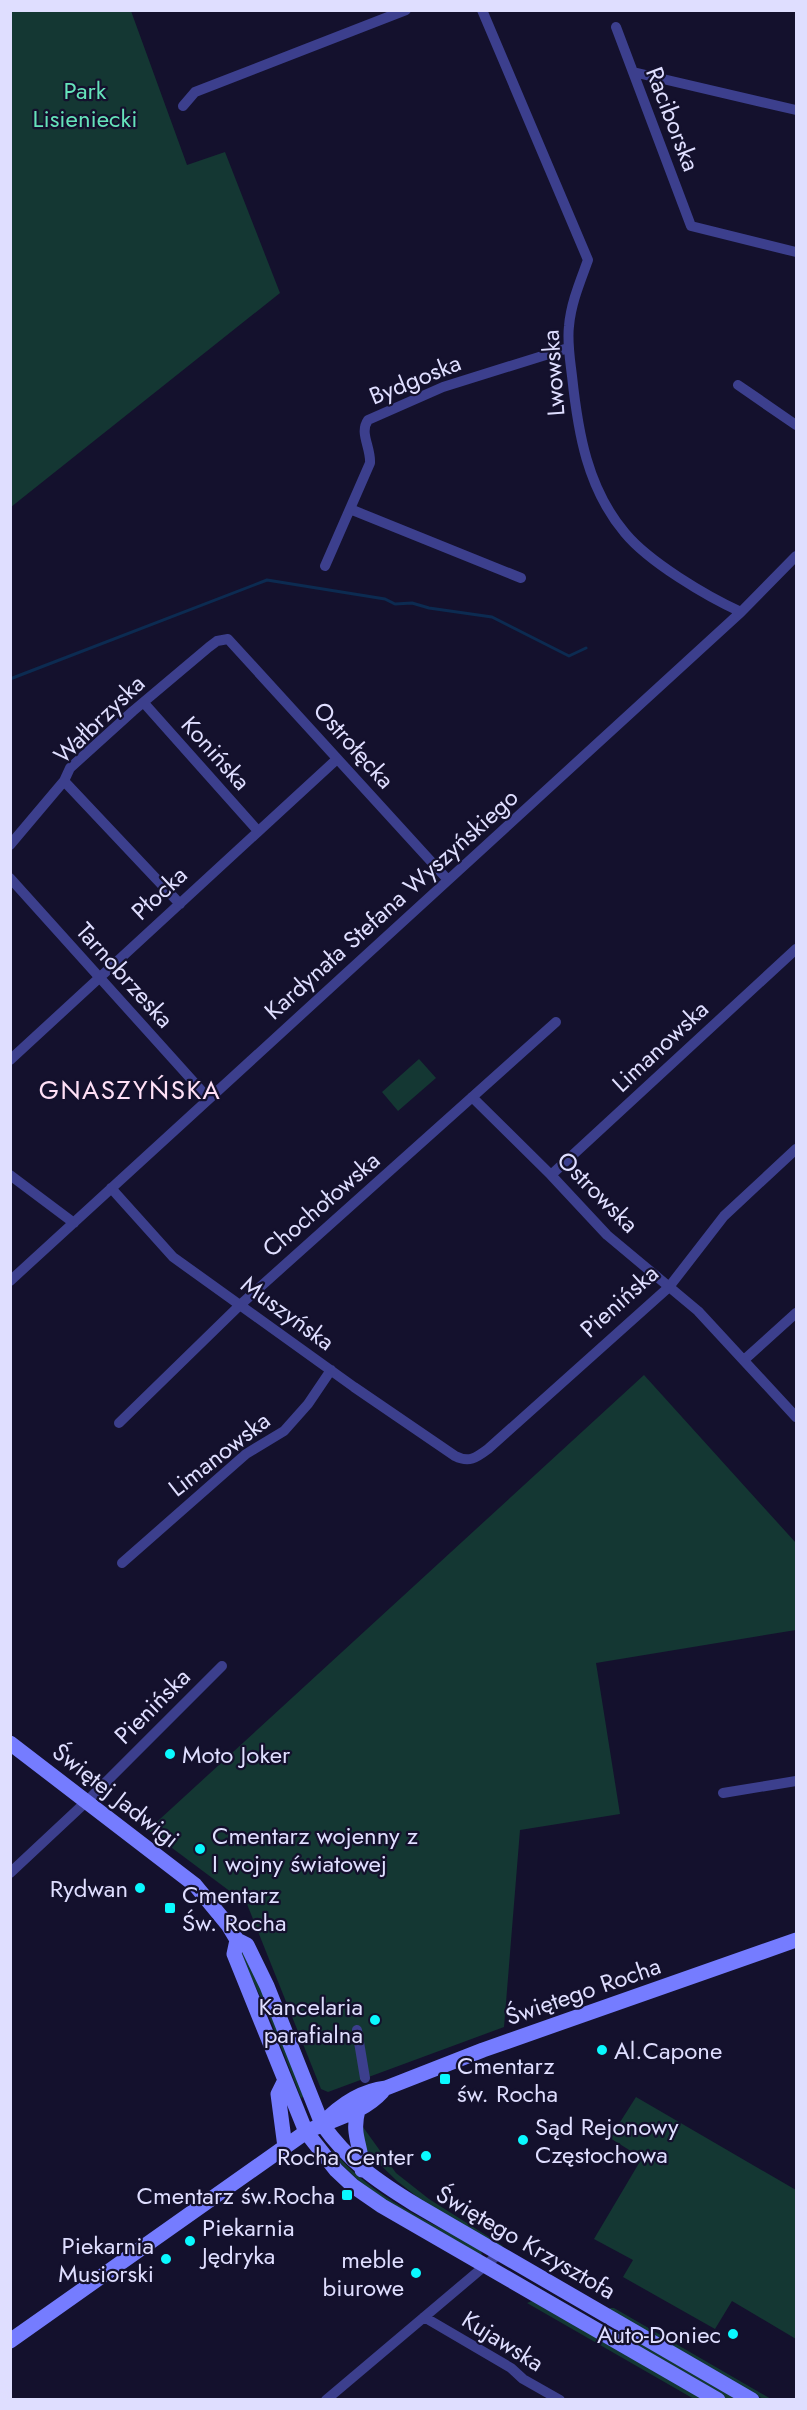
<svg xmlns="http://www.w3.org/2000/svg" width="807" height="2410" font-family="Jost,sans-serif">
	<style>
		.green { fill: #143733 }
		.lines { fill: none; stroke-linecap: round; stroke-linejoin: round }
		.stream { stroke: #0c2b51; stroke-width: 3 }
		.street { stroke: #3c3f8d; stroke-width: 10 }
		.secondary { stroke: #757cff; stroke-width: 15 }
		.poi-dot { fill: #0af9ff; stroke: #14112d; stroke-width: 2 }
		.labels { text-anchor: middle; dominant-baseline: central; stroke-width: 4.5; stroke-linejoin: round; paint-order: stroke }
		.park-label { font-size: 24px; fill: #65e3ba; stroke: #14112d }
		.street-label { font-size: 24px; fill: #dfdeff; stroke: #14112d }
		.poi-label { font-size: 24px; fill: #dfdeff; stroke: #14112d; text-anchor: start }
		.neighbourhood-label { font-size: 26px; letter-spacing: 1.5px; fill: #ffe0f6; stroke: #14112d }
	</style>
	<rect width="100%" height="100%" fill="#14112d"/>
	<path class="green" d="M 11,10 L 131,11 L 187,165 L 225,152 L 280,293 L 11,507 Z
		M 419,1059 L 436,1078 L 398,1111 L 382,1092 Z
		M 644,1375 L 796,1543 L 796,1630 L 596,1663 L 620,1814 L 520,1830 L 504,2027 L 328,2092 L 321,2089 L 247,1904 L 148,1830 Z
		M 237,1948 L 247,1955 L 305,2096 L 301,2098 L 265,2006 Z
		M 636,2097 L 796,2190 L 796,2339 L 732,2301 L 715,2329 L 623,2277 L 633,2260 L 594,2239 L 642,2158 L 610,2138 Z
		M 363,2127 L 396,2173 L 429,2199 L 503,2246 L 499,2247 L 425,2203 L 397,2181 L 365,2150 Z
		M 333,2151 C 373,2197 426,2221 479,2247 L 482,2254 L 480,2257 L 366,2188 L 330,2153 Z
		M 518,2276 L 605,2326 L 654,2349 L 742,2399 L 726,2399 Z
		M 532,2301 L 704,2399 L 694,2399 L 527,2303 Z
		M 610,2308 L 614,2308 L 771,2399 L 763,2399 L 609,2310 Z"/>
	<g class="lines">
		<path class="stream" d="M 10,679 L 267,580 L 385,599 L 395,604 L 412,603 L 429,608 L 492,617 L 569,656 L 586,648"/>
		<path class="street" d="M 482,10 L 588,260 C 580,282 571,303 569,326 C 567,342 570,359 572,376 C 578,432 587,488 625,533 C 649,562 706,596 741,612
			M 616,27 L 691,226 L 796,252
			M 633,72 L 796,110
			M 183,106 L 195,92 L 406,10
			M 738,385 L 796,425
			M 350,509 L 521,578
			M 325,566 L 370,463 C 371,447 359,433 368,420 L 443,387 L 568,348
			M 144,703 L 258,831
			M 64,781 L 180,904
			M 10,845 L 64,781 L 70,768 L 133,711 L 209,647 L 217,641 L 228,639 L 448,880
			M 10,878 L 209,1099
			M 10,1060 L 337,759
			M 472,1097 L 551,1175 L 607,1235 L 698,1311 L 796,1417
			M 10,1175 L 74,1223
			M 551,1175 L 796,949
			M 111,1188 L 173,1257 L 354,1387 L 455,1456 C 469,1463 476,1458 488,1449 L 669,1287 L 724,1216 L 796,1149
			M 10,1281 L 741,612 L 796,556
			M 744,1360 L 796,1313
			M 119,1423 L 240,1305 L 556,1022
			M 122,1563 L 246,1454 L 284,1431 L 308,1404 L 331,1370
			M 723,1793 L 796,1781
			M 10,1873 L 87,1801 L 222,1666
			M 357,2030 L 365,2078
			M 424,2317 L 511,2368 L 523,2379 L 560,2400
			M 326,2400 L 500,2253"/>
		<path class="secondary" d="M 10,1743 L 195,1885 L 228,1925 L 237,1940 L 247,1945 L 267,1986 L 322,2124 C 349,2162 377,2181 416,2205 L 752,2400
			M 237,1940 L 234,1954 L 306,2132 L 336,2170 L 353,2186 L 382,2206 L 718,2400
			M 358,2110 C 351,2136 362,2145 362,2170
			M 322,2124 C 340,2105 360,2091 386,2088 L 483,2050 L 796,1940
			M 285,2147 L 278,2094 L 285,2080
			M 10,2341 L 306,2132 C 331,2119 362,2114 382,2092"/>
	</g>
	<g class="poi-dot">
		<circle cx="170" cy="1754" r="6"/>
		<circle cx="200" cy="1849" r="6"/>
		<circle cx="140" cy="1888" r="6"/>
		<rect x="164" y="1902" width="12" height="12" rx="3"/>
		<circle cx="375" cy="2020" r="6"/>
		<circle cx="602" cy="2050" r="6"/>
		<rect x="439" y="2073" width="12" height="12" rx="3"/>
		<circle cx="523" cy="2140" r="6"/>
		<circle cx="426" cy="2156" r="6"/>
		<rect x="341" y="2189" width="12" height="12" rx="3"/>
		<circle cx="190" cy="2241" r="6"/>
		<circle cx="166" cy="2259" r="6"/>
		<circle cx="416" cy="2273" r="6"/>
		<circle cx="733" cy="2334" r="6"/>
	</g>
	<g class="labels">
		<g class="park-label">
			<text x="85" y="90">Park<tspan x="85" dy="28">Lisieniecki</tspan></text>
		</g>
		<g class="street-label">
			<text transform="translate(673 119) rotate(69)">Raciborska</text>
			<text transform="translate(553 373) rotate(-94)">Lwowska</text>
			<text transform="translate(415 379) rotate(-22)">Bydgoska</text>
			<text transform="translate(99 719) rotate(-44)">Wałbrzyska</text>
			<text transform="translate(354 745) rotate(48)">Ostrołęcka</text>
			<text transform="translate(216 753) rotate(48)">Konińska</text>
			<text transform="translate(159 893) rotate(-43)">Płocka</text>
			<text transform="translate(391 904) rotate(-42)">Kardynała Stefana Wyszyńskiego</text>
			<text transform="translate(125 975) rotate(48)">Tarnobrzeska</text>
			<text transform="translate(660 1046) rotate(-43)">Limanowska</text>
			<text transform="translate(598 1192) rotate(45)">Ostrowska</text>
			<text transform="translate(321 1204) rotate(-41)">Chochołowska</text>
			<text transform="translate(619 1301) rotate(-42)">Pienińska</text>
			<text transform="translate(288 1313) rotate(36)">Muszyńska</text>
			<text transform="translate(219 1454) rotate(-38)">Limanowska</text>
			<text transform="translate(152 1706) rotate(-45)">Pienińska</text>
			<text transform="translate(116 1795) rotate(38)">Świętej Jadwigi</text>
			<text transform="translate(583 1991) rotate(-19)">Świętego Rocha</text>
			<text transform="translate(526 2242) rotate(30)">Świętego Krzysztofa</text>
			<text transform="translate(503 2341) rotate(32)">Kujawska</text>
		</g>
		<g class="poi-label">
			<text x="182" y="1754">Moto Joker</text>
			<text x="212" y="1835">Cmentarz wojenny z<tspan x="212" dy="28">I wojny światowej</tspan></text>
			<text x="128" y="1888" text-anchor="end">Rydwan</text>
			<text x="182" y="1894">Cmentarz<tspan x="182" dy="28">Św. Rocha</tspan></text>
			<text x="363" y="2006" text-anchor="end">Kancelaria<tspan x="363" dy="28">parafialna</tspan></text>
			<text x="614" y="2050">Al.Capone</text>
			<text x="457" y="2065">Cmentarz<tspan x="457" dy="28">św. Rocha</tspan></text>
			<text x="535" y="2126">Sąd Rejonowy<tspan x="535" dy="28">Częstochowa</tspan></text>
			<text x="414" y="2156" text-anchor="end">Rocha Center</text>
			<text x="335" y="2195" text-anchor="end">Cmentarz św.Rocha</text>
			<text x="202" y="2227">Piekarnia<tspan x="202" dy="28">Jędryka</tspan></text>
			<text x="154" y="2245" text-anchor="end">Piekarnia<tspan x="154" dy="28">Musiorski</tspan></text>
			<text x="404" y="2259" text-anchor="end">meble<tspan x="404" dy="28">biurowe</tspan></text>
			<text x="721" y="2334" text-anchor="end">Auto-Doniec</text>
		</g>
		<g class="neighbourhood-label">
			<text x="130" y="1090">GNASZYŃSKA</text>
		</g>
	</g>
	<rect width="807" height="2410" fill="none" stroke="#dfdeff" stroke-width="24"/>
</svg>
